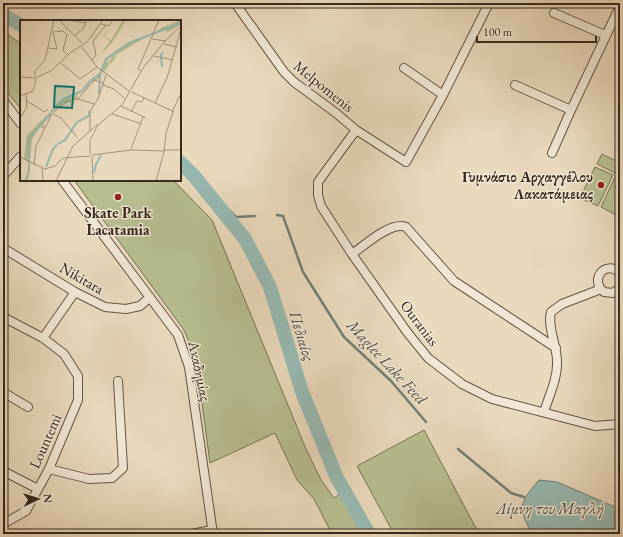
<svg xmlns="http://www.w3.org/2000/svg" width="623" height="537" font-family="'EB Garamond',serif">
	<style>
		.green { fill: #b7bf90; stroke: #767457 }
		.water { fill: #98bab3; stroke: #718077 }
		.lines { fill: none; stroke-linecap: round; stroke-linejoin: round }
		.stream { stroke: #718077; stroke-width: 2.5 }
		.river { stroke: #98bab3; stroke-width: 14 }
		.minor-casing { stroke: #635546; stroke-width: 10 }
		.minor { stroke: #f1e7d4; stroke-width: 8 }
		.poi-dot { fill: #8f2418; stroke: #f1e7d4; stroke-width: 1.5 }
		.labels { text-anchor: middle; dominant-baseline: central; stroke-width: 3; stroke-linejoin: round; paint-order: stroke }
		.street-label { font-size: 15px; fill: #36291e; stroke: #f1e7d4 }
		.poi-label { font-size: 15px; font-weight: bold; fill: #36291e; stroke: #f1e7d4; text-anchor: end }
		.water-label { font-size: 16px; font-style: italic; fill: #4e4d43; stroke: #f1e7d4 }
		.inset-river { fill: none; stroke: #98bab3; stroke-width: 2 }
		.inset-road { fill: none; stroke: #a2937d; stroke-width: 1 }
		.view { fill: #0f766e; fill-opacity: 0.15; stroke: #0f766e; stroke-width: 2 }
		.inset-edge { fill: none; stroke: #36291e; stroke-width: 2 }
	</style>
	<rect width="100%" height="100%" fill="#eadabd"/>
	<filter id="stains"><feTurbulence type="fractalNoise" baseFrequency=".005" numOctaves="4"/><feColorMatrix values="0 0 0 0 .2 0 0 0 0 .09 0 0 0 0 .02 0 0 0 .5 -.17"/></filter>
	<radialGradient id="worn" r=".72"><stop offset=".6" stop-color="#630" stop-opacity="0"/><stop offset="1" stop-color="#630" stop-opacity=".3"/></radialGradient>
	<path class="green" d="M 3,31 L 21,44 L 21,109 L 3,87 Z
		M 602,154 L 620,163 L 617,174 L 597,164 Z
		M 595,167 L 613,175 L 598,206 L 580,198 Z
		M 615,177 L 620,179 L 620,212 L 618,216 L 601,207 Z
		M 74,180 L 173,180 L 212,220 L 306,449 L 321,480 L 334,498 L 340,494 L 363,534 L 332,534 L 314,499 L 297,480 L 275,433 L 210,463 L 196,358 L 184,330 Z
		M 424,430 L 479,534 L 394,534 L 357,466 Z"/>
	<path class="water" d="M 539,480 L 557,482 L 620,509 L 620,534 L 532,534 C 518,506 518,505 539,480 Z"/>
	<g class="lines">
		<path class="stream" d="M 194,176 L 236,217 L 255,216
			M 277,215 L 283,216 L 303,272 L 344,337 L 391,381 L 426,422
			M 458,449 L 511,493 L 524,497"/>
		<path class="river" d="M 3,15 L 21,25
			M 180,162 L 194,176 L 245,239 L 270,287 L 302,392 L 337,478 L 369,534"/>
		<defs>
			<path id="minor" d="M 235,3 L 284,72 L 294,82 L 336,113 L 356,130 L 406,162 L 443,95 L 489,3
				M 554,13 L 605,35
				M 404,68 L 443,95
				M 515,85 L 571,110
				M 3,100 L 21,124
				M 356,130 L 318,182 L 318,195 L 321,206 L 352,254 L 407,332 L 428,358 L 462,384 L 492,399 L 595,426 L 620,424
				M 552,153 L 571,110 L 620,6
				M 3,176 L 21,156
				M 62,180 L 178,335 L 189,367 L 213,534
				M 3,248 L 75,292 L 105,307 L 126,309 L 140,306 L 150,297
				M 352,254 C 365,245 391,221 406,227 L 454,281 L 556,348
				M 620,273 C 605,259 589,280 604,292 L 613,293 L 620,288
				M 3,317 L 43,338 L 64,354 L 78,376 L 78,400 L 49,469 L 26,511 L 3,524
				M 43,338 L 75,292
				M 3,392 L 28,407
				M 544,412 C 549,396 558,378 557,361 C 557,346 547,326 551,312 L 562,304 L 601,289
				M 49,469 L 89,479 L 112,478 L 123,468 L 118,381
				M 3,471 L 38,489
				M 191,534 L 212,530"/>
		</defs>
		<use href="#minor" class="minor-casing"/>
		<use href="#minor" class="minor"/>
	</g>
	<g class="poi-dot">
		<circle cx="601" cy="185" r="4"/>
		<circle cx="118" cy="197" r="4"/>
	</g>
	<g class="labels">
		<g class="street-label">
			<text transform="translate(324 86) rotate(39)">Melpomenis</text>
			<text transform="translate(82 278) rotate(30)">Nikitara</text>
			<text transform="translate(420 323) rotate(53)">Ouranias</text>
			<text transform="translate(200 371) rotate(78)">Ακαδημίας</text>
			<text transform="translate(45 441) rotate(-66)">Lountemi</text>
		</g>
		<g class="poi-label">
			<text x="593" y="176">Γυμνάσιο Αρχαγγέλου<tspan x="593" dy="17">Λακατάμειας</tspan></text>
			<text x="118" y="212" text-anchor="middle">Skate Park<tspan x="118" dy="17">Lacatamia</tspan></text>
		</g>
		<g class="water-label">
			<text transform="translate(302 336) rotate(73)">Πεδιαίος</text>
			<text transform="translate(387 362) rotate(47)">Maglee Lake Feed</text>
			<text x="550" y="508">Λίμνη του Μαγλή</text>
		</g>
	</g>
	<g transform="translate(20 20)">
		<rect width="161" height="161" fill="#eadabd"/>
		<path d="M 103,0 L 106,0 L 92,23 L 80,35 L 90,21 L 83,17 L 89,7 L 84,17 L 91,20 ZM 161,0 L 160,5 L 148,12 L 144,10 L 132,15 L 141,8 ZM 131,14 L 94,36 L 96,38 L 90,44 L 88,42 L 93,37 L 90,38 L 87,41 L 89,45 L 84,52 L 82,50 L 85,39 L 95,34 L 109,22 ZM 82,52 L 80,57 L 57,75 L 58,78 L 54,80 L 52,78 L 50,81 L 31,92 L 42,81 L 60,73 ZM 30,92 L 32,94 L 23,104 L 25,106 L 23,109 L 20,107 L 12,119 L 10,143 L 4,139 L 7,115 Z" fill="#b7bf90"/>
		<path class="inset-river" d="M 142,47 L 141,35 L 143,32M 79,74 L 80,54M 31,92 L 43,79 L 62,71 L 70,61 L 80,54 L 86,39 L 109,23 L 161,3M 38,124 L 45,120 L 57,102 L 69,96 L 69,91M 26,147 L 33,129 L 37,125M 74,153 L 76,144 L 81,135M 6,161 L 9,150 L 8,119 L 31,93"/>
		<path class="inset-road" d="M 39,0 L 62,23M 48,0 L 66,3M 81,4 L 89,6 L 93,0M 55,15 L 64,8 L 66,0M 132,19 L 146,21M 144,24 L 157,27M 62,27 L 77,47 L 109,71M 28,28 L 37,29 L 33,12 L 43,11 L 47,15 L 43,30 L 47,35M 134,36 L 153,40M 72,40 L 76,35 L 73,21 L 86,5M 41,43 L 60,59 L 77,47M 122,51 L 118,49 L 139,0M 15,56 L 15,51 L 25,40 L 34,0M 0,57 L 15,58 L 31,51 L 50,33 L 68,21 L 83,0M 83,65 L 94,69 L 105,79M 112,72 L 154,92 L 152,90M 0,76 L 13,71 L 16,59M 58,79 L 74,84M 7,81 L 25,92 L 28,89M 135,83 L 147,58 L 161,9M 101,86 L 126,98M 153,90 L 161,73M 111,92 L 117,81 L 122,82 L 124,78M 33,93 L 46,82 L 58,79 L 74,60 L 83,63M 33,94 L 41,98 L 57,117M 92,94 L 122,104M 0,98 L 7,87 L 6,74M 70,111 L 70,91 L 78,79 L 86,55M 111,129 L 123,97M 144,129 L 144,132 L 146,113 L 153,92M 145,130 L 161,130M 70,134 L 70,120 L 78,105 L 102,85 L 123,48 L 145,21 L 161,6M 72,135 L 111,130 L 143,131M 72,136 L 73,161M 0,137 L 25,149 L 35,146 L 43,138 L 70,136M 14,145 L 16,126 L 32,94M 22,148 L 23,161M 36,161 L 53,126 L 78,104M 136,161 L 144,132"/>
		<path class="view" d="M 35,66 L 54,67 L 52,88 L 34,87 Z"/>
		<rect width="161" height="161" class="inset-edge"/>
	</g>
	<rect width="623" height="537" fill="none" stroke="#eadabd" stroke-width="16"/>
	<rect x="4" y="4" width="615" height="529" fill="none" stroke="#36291e" stroke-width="2"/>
	<rect x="8" y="8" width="607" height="521" fill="none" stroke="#36291e"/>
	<g transform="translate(38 499) rotate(86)" stroke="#f1e7d4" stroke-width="3" paint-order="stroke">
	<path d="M0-3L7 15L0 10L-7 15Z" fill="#36291e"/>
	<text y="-6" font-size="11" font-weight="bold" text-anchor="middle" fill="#36291e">N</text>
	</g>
	<path d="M477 36v6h119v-6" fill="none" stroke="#36291e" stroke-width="2"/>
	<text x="483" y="36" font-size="12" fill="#36291e" stroke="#f1e7d4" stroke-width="3" paint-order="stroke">100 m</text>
	<rect width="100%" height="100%" filter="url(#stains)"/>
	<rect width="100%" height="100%" fill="url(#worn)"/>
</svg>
